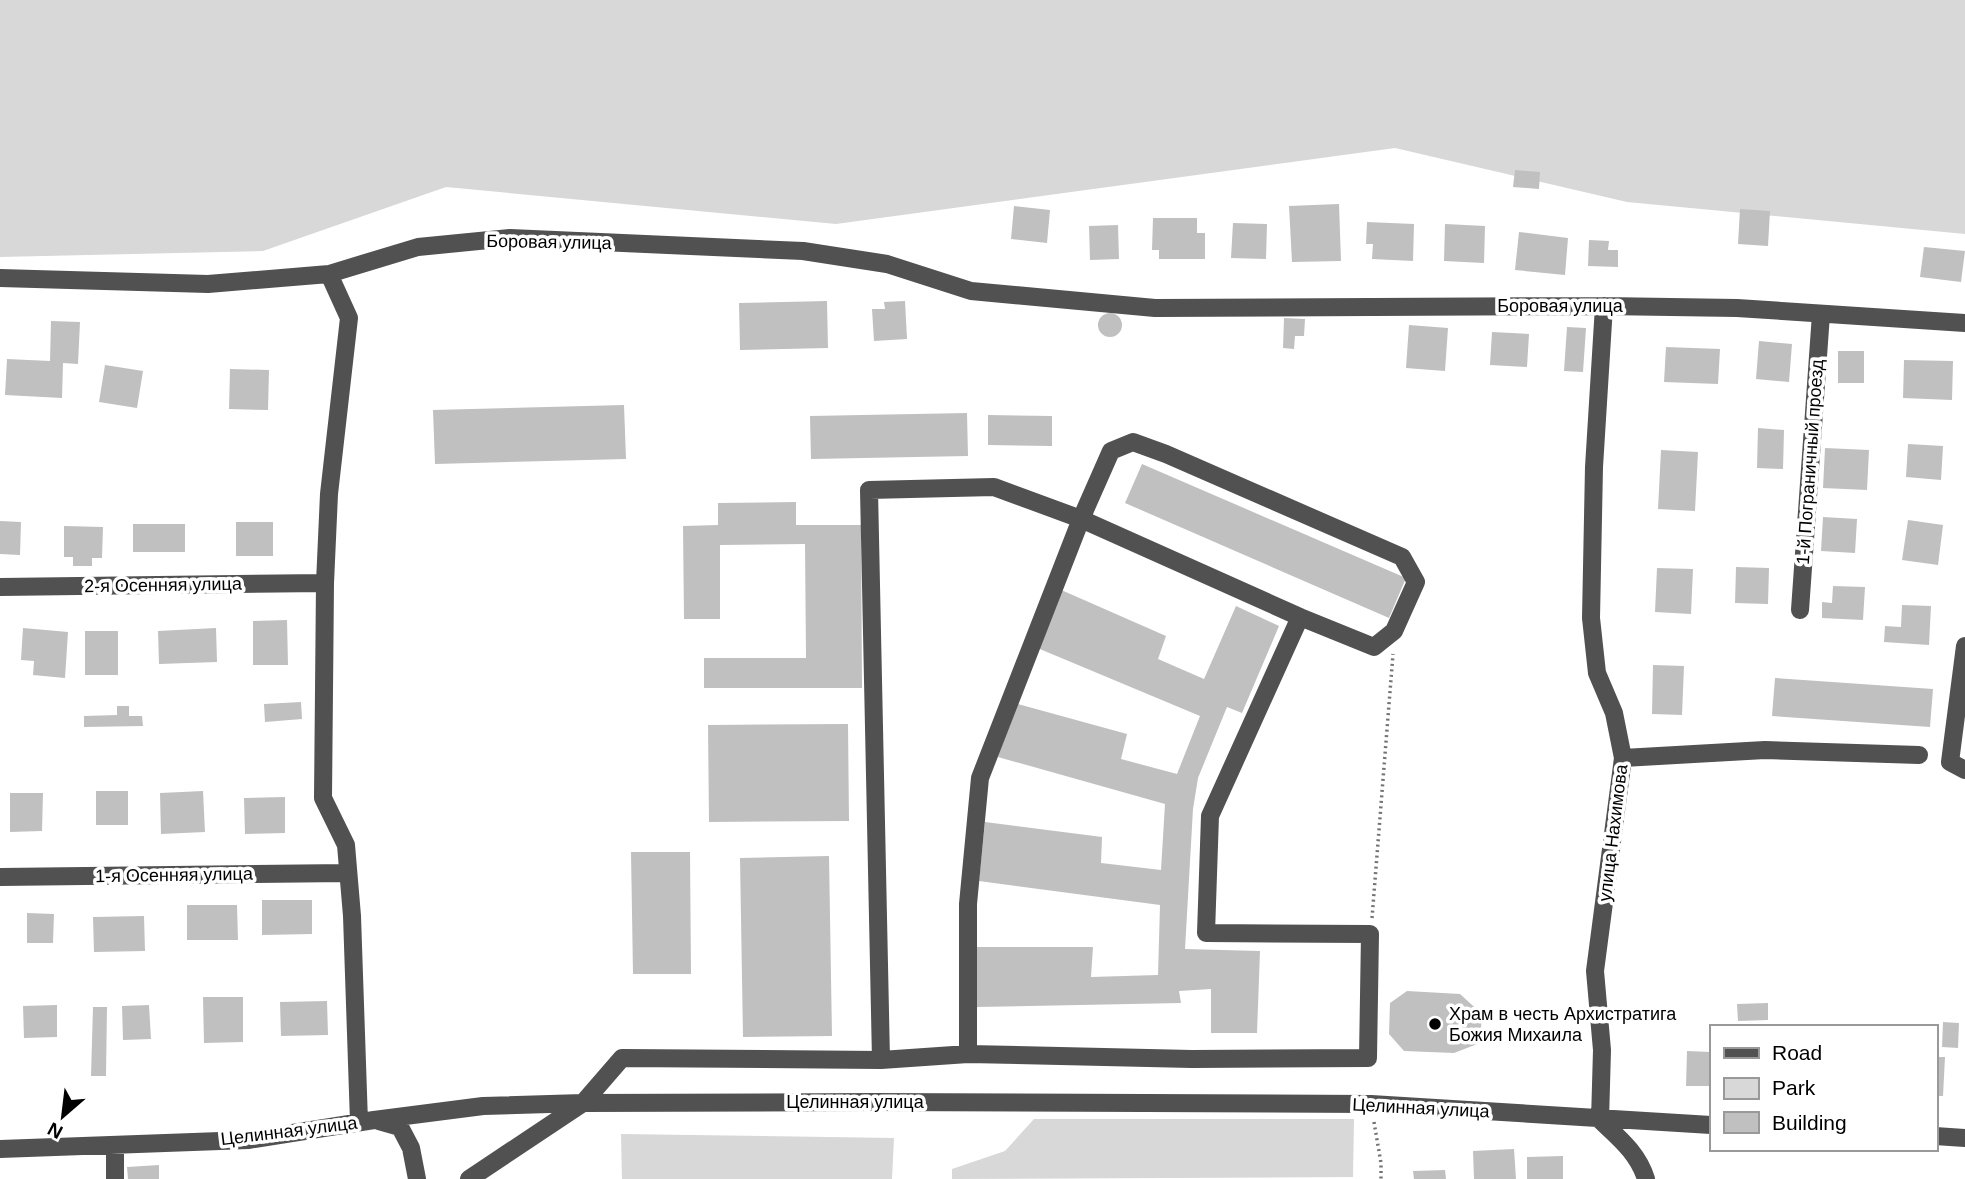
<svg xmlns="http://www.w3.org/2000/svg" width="1965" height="1179" font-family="Arial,sans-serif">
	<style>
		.green { fill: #d8d8d8 }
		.building { fill: #c0c0c0 }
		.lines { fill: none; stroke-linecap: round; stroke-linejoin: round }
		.path { stroke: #737373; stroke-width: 3.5; stroke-dasharray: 2 3.5; stroke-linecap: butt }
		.minor { stroke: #515151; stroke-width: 18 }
		.poi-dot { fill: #000; stroke: #fff; stroke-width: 2.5 }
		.labels { text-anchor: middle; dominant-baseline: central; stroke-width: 7; stroke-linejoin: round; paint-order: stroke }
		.street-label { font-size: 18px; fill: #000; stroke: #fff }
		.poi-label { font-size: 18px; fill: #000; stroke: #fff; text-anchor: start }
	</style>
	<rect width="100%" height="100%" fill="#fff"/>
	<path class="green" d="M 0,0 L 1965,0 L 1965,234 L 1627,202 L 1395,148 L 836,224 L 446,187 L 263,251 L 0,257 Z
		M 1034,1119 L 1354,1119 L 1353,1177 L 952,1179 L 952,1169 L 1005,1151 Z
		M 621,1134 L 894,1138 L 892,1179 L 622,1179 Z"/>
	<path class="building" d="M 1515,170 L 1540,172 L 1539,189 L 1513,187 Z
		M 1339,204 L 1341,261 L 1292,262 L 1289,206 Z
		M 1014,206 L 1050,210 L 1047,243 L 1011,239 Z
		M 1740,209 L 1770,211 L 1768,246 L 1738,244 Z
		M 1153,218 L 1197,218 L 1197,233 L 1205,233 L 1205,259 L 1159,259 L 1159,250 L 1152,250 Z
		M 1367,222 L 1414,224 L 1413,261 L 1372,259 L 1373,244 L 1366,244 Z
		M 1233,223 L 1267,224 L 1266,259 L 1231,258 Z
		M 1445,224 L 1485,226 L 1484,263 L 1444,261 Z
		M 1118,225 L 1119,259 L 1090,260 L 1089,226 Z
		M 1519,232 L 1568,238 L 1565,275 L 1515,270 Z
		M 1589,240 L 1609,241 L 1608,250 L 1618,250 L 1618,267 L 1588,266 Z
		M 1924,247 L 1965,251 L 1961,282 L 1920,277 Z
		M 827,301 L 828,348 L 740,350 L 739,303 Z
		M 905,301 L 907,339 L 874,341 L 872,309 L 885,309 L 884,302 Z
		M1098 325a12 12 0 1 1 24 0a12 12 0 1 1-24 0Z
		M 1284,318 L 1305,319 L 1304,336 L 1295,336 L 1294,349 L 1283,348 Z
		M 51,321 L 80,322 L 78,364 L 63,363 L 62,398 L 5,395 L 7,359 L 50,361 Z
		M 1409,325 L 1448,328 L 1445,371 L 1406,368 Z
		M 1567,327 L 1586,328 L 1583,372 L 1564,371 Z
		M 1492,332 L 1529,334 L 1527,367 L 1490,365 Z
		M 1759,341 L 1792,344 L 1789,382 L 1756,379 Z
		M 1666,347 L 1720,349 L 1718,384 L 1664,382 Z
		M 1838,351 L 1864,351 L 1864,383 L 1838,383 Z
		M 1904,360 L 1953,361 L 1952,400 L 1903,398 Z
		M 105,365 L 143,371 L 137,408 L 99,402 Z
		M 230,369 L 269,370 L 268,410 L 229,409 Z
		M 624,405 L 626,459 L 435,464 L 433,410 Z
		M 967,413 L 968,456 L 811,459 L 810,416 Z
		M 988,415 L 1052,416 L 1052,446 L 988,445 Z
		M 1758,428 L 1784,430 L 1783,469 L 1757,468 Z
		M 1908,444 L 1943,446 L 1941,480 L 1906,477 Z
		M 1825,448 L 1869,450 L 1867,490 L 1823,488 Z
		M 1661,450 L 1698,452 L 1695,511 L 1658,509 Z
		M 1142,464 L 1406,578 L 1389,618 L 1125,503 Z
		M 796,502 L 796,525 L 861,525 L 862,688 L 704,688 L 704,658 L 806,658 L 805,544 L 720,545 L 720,619 L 684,619 L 683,526 L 718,525 L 718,503 Z
		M 1823,517 L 1857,519 L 1855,553 L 1821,551 Z
		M 1908,520 L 1943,525 L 1938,565 L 1902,560 Z
		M 0,521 L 21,522 L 20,555 L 0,554 Z
		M 236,522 L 273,522 L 273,556 L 236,556 Z
		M 133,524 L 185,524 L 185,552 L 133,552 Z
		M 64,526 L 103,527 L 102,558 L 92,558 L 92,566 L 73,566 L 73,557 L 64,557 Z
		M 1736,567 L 1769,568 L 1768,604 L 1735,603 Z
		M 1657,568 L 1693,569 L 1691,614 L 1655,612 Z
		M 1833,586 L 1865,587 L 1863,620 L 1822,618 L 1822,602 L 1832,603 Z
		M 1059,589 L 1166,636 L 1158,659 L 1204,679 L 1236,606 L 1279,626 L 1242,713 L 1227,707 L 1198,778 L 1193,809 L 1185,949 L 1260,951 L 1257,1033 L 1211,1033 L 1211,989 L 1179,991 L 1181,1003 L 976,1007 L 976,947 L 1093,947 L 1091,977 L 1158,975 L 1160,905 L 979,881 L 985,822 L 1102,837 L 1101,863 L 1161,870 L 1165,804 L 998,757 L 1014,703 L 1127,734 L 1121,759 L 1177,774 L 1200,716 L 1035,647 Z
		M 1902,605 L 1931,606 L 1929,645 L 1884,642 L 1885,626 L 1901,627 Z
		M 287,620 L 288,665 L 253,665 L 253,621 Z
		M 23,628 L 68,632 L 65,678 L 33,675 L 34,661 L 21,660 Z
		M 216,628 L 217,662 L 159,664 L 158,631 Z
		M 85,631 L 118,631 L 118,675 L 85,675 Z
		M 1653,665 L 1684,666 L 1682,715 L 1652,714 Z
		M 1775,678 L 1933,689 L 1930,727 L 1772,716 Z
		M 301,702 L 302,719 L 265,722 L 264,704 Z
		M 117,706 L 129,706 L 129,716 L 142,716 L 143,726 L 84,727 L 84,716 L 117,715 Z
		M 848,724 L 849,821 L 709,822 L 708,725 Z
		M 96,791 L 128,791 L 128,825 L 96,825 Z
		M 203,791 L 205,832 L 161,834 L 160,793 Z
		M 10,793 L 43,793 L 42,831 L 10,832 Z
		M 285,797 L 285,833 L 245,834 L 244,798 Z
		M 631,852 L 690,852 L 691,974 L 633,974 Z
		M 829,856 L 832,1036 L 743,1037 L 740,858 Z
		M 262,900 L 312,900 L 312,934 L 262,935 Z
		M 187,905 L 237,905 L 238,940 L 187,940 Z
		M 27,913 L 54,914 L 53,943 L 27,943 Z
		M 144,916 L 145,951 L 94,952 L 93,917 Z
		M 1407,991 L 1460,994 L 1482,1014 L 1480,1043 L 1454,1053 L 1404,1051 L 1389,1034 L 1390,1003 Z
		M 203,997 L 243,997 L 243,1042 L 204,1043 Z
		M 327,1001 L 328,1035 L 281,1036 L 280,1002 Z
		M 1768,1003 L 1768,1020 L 1738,1021 L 1737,1004 Z
		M 57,1005 L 57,1037 L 24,1038 L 23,1006 Z
		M 149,1005 L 151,1039 L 123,1040 L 122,1006 Z
		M 93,1007 L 107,1007 L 106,1076 L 91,1076 Z
		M 1943,1022 L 1959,1023 L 1958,1048 L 1942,1047 Z
		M 1687,1051 L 1711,1052 L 1711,1086 L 1686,1086 Z
		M 1935,1057 L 1945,1057 L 1943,1096 L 1935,1096 Z
		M 1514,1149 L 1516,1179 L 1474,1179 L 1473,1151 Z
		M 1563,1156 L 1563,1179 L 1527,1179 L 1527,1157 Z
		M 159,1165 L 159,1179 L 128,1179 L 127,1167 Z
		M 1445,1170 L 1446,1179 L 1414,1179 L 1413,1171 Z"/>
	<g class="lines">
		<path class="path" d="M 1372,918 L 1393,654
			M 1374,1122 L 1381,1163 L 1381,1179"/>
		<path class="minor" d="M 329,274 L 349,318 L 329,494 L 325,583 L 323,798 L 346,845 L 352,916 L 359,1122
			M 0,278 L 208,284 L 329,274 L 418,247 L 510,238 L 803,251 L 887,264 L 971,291 L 1155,308 L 1604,306 L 1737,308 L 1965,323
			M 1604,306 L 1594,467 L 1591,618 L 1597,673 L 1614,713 L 1623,758 L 1595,971 L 1602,1050 L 1600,1120 C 1619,1138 1638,1153 1646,1179
			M 0,587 L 325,583
			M 1800,610 L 1821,314
			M 1965,646 L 1950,762 L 1965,770
			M 1623,758 L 1765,750 L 1919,755
			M 0,877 L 347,873
			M 881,1060 L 869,490 L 994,487 L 1081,519 L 1300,617 L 1374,647 L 1394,631 L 1416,582 L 1402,557 L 1166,454 L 1133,442 L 1111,451 L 1081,519 L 980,778 L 968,904 L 968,1054
			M 379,1121 L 400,1127 L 411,1148 L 417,1179
			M 1935,1136 L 1965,1138
			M 115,1145 L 115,1179
			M 0,1149 L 248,1140 L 374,1120 L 483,1106 L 583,1103 L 873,1102 L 1371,1104 L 1711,1125
			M 469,1179 L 583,1103 L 622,1058 L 881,1060 L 968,1054 L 1192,1059 L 1368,1058 L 1370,934 L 1206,933 L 1210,816 L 1300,617"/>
	</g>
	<circle class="poi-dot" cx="1435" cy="1024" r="7"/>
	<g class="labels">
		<g class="street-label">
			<text transform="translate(549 242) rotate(1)">Боровая улица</text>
			<text x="1560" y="306">Боровая улица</text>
			<text transform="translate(1810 462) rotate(-86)">1-й Пограничный проезд</text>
			<text transform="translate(163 585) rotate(-1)">2-я Осенняя улица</text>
			<text transform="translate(1613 833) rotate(-83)">улица Нахимова</text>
			<text transform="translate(174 875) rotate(-1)">1-я Осенняя улица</text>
			<text x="855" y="1102">Целинная улица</text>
			<text transform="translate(1421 1108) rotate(3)">Целинная улица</text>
			<text transform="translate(289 1131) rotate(-7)">Целинная улица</text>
		</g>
		<g class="poi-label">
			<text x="1449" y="1014">Храм в честь Архистратига<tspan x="1449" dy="21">Божия Михаила</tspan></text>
		</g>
	</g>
	<rect x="1710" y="1025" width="228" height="126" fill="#ffffff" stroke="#999999" stroke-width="2"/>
	<rect x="1724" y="1048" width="35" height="10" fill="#515151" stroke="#999999" stroke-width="2"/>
	<text x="1772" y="1060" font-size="21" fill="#000000">Road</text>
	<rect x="1724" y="1078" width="35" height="21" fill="#d8d8d8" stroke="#999999" stroke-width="2"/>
	<text x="1772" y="1095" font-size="21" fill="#000000">Park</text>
	<rect x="1724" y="1112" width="35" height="21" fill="#c0c0c0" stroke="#999999" stroke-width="2"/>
	<text x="1772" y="1130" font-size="21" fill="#000000">Building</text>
	<g transform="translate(63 1116) rotate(208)" stroke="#ffffff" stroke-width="5" paint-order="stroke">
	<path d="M0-5L12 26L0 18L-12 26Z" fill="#000000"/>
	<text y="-10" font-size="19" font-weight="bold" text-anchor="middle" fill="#000000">N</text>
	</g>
</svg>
